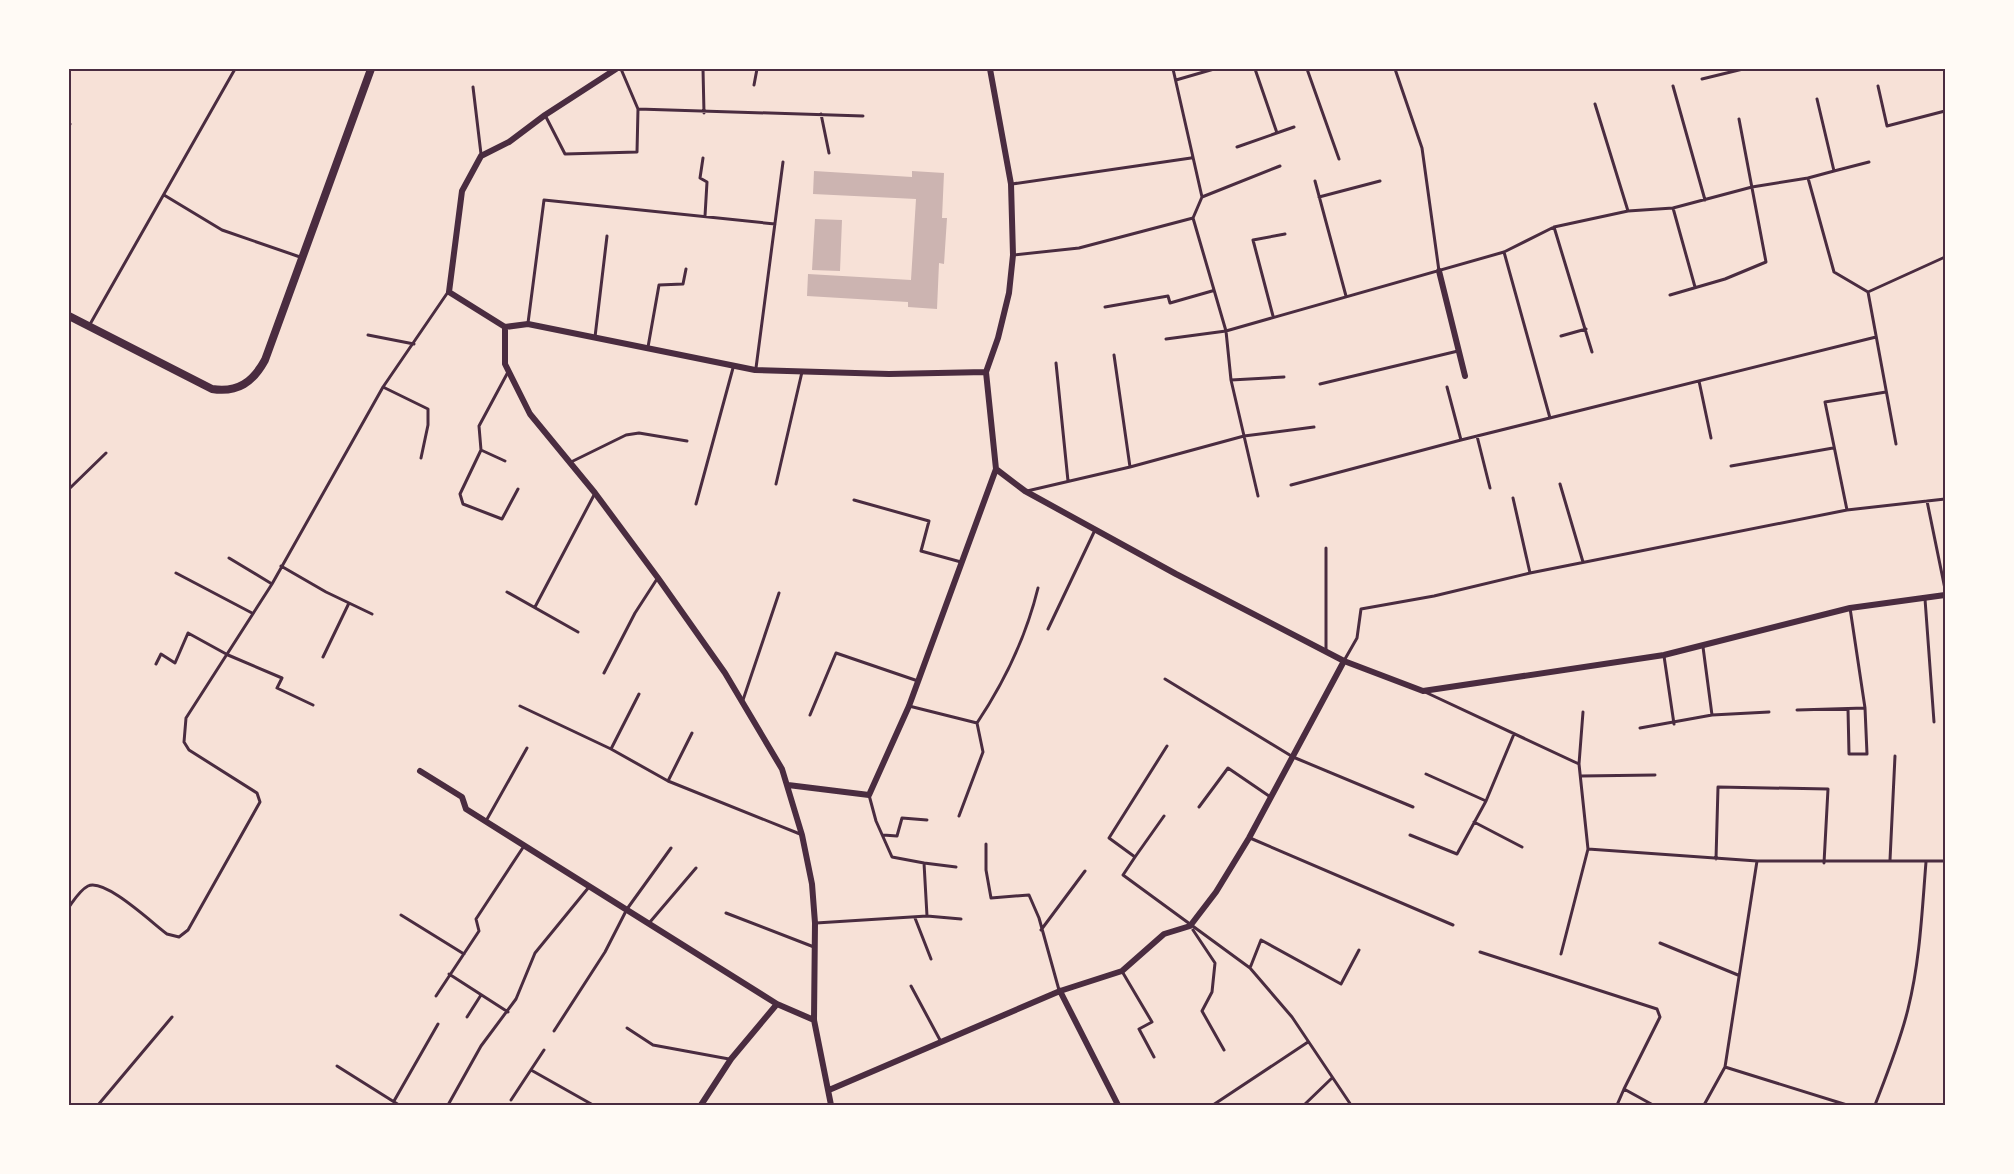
<svg xmlns="http://www.w3.org/2000/svg" width="2014" height="1174" font-family="Mulish,sans-serif">
	<style>
		.building { fill: #ccb4b1 }
		.lines { fill: none; stroke-linecap: round; stroke-linejoin: round }
		.service { stroke: #4a2c40; stroke-width: 3 }
		.minor { stroke: #4a2c40; stroke-width: 6 }
		.tertiary { stroke: #4a2c40; stroke-width: 8 }
		.neatline { fill: none; stroke: #4a2c40; stroke-width: 2 }
	</style>
	<rect width="100%" height="100%" fill="#f7e1d7"/>
	<path class="building" d="M 814,171 L 912,177 L 912,171 L 944,173 L 942,218 L 947,218 L 944,264 L 939,263 L 937,309 L 908,307 L 908,302 L 807,296 L 808,274 L 911,280 L 916,199 L 813,194 Z
		M 815,219 L 842,220 L 840,271 L 812,270 Z"/>
	<g class="lines">
		<path class="service" d="M 621,69 L 638,109 L 863,116
			M 703,69 L 704,113
			M 1173,69 L 1202,197 L 1193,218 L 1226,331 L 1231,380 L 1258,496
			M 1255,69 L 1277,133
			M 1307,69 L 1339,159
			M 1395,69 L 1422,148 L 1439,271
			M 1702,79 L 1743,69
			M 1176,80 L 1214,69
			M 754,85 L 757,69
			M 1673,86 L 1705,200
			M 1878,86 L 1887,126 L 1945,111
			M 473,87 L 481,154
			M 1595,104 L 1628,211
			M 821,114 L 829,153
			M 546,117 L 565,154 L 637,152 L 638,109
			M 69,126 L 70,124
			M 1237,147 L 1294,127
			M 703,158 L 700,178 L 707,182 L 705,216
			M 1834,171 L 1869,162
			M 1808,178 L 1834,272 L 1868,292
			M 1315,181 L 1346,296
			M 1012,184 L 1191,158
			M 164,195 L 222,230 L 300,257
			M 1202,197 L 1280,166
			M 1319,197 L 1380,181
			M 1673,208 L 1695,287
			M 1554,227 L 1592,352
			M 1504,252 L 1550,418
			M 1013,255 L 1079,248 L 1193,218
			M 1868,292 L 1896,444
			M 1868,292 L 1945,257
			M 1670,295 L 1725,279 L 1766,262 L 1739,119
			M 1105,307 L 1168,296 L 1170,303 L 1212,291
			M 1273,316 L 1253,240 L 1285,234
			M 528,323 L 544,200 L 775,224
			M 89,326 L 235,69
			M 368,335 L 414,344
			M 1561,336 L 1586,329
			M 595,337 L 607,236
			M 1166,339 L 1226,331 L 1504,252 L 1554,227 L 1628,211 L 1673,208 L 1752,187 L 1808,178 L 1834,171 L 1817,99
			M 648,347 L 659,285 L 683,284 L 686,269
			M 1114,355 L 1130,467
			M 1056,363 L 1068,481
			M 756,368 L 783,162
			M 508,372 L 479,426 L 481,450 L 460,494 L 463,504 L 502,519 L 518,489
			M 1231,380 L 1284,377
			M 1699,381 L 1711,438
			M 1320,384 L 1458,351
			M 383,387 L 428,409 L 428,425 L 421,458
			M 1447,387 L 1461,440
			M 1886,392 L 1825,402 L 1847,510 L 1945,499
			M 1477,436 L 1490,488
			M 481,450 L 505,461
			M 571,462 L 626,435 L 639,433 L 687,441
			M 1731,466 L 1833,448
			M 776,484 L 802,372
			M 1560,484 L 1583,562
			M 1291,485 L 1461,440 L 1876,337
			M 69,489 L 106,453
			M 1027,491 L 1130,467 L 1244,436 L 1314,427
			M 1513,498 L 1530,573
			M 854,500 L 929,521 L 921,551 L 961,562
			M 1927,501 L 1945,589
			M 696,504 L 733,368
			M 229,558 L 272,584
			M 281,566 L 326,592 L 372,614
			M 176,573 L 252,613
			M 507,592 L 578,632
			M 1925,599 L 1934,722
			M 535,607 L 594,495
			M 1048,629 L 1095,530
			M 1703,647 L 1712,715 L 1769,712
			M 1326,650 L 1326,548
			M 1664,656 L 1674,724
			M 323,657 L 349,603
			M 1345,659 L 1357,638 L 1361,609 L 1434,596 L 1530,573 L 1847,510
			M 156,664 L 161,654 L 175,663 L 188,633 L 228,655 L 282,678 L 277,688 L 313,705
			M 604,673 L 635,613 L 657,579
			M 1165,679 L 1293,757 L 1413,807
			M 1425,692 L 1579,764 L 1588,849 L 1757,861 L 1945,861
			M 743,700 L 779,593
			M 520,706 L 611,749 L 668,781 L 800,834
			M 909,706 L 977,723
			M 1848,709 L 1849,754 L 1867,754 L 1865,708 L 1850,608
			M 1797,710 L 1865,708
			M 810,715 L 836,653 L 918,681
			M 1640,728 L 1712,715
			M 1167,746 L 1109,838 L 1135,857 L 1123,875 L 1250,968 L 1292,1017 L 1351,1105
			M 611,749 L 639,694
			M 1579,764 L 1583,712
			M 1426,774 L 1486,801
			M 1581,776 L 1655,775
			M 668,781 L 692,733
			M 869,795 L 876,821 L 892,857 L 924,863 L 927,916
			M 1199,807 L 1228,768 L 1269,796
			M 959,816 L 983,752 L 977,723 C 1005,681 1026,637 1038,588
			M 486,821 L 527,748
			M 1474,822 L 1522,847
			M 883,835 L 897,836 L 902,818 L 927,820
			M 1410,835 L 1457,854 L 1486,801 L 1514,734
			M 1250,838 L 1453,925
			M 986,844 L 986,870 L 991,898 L 1029,895 L 1039,918 L 1059,990
			M 1135,857 L 1164,816
			M 1716,859 L 1718,787 L 1828,789 L 1824,863
			M 1890,860 L 1895,756
			M 924,863 L 956,867
			M 69,907 C 74,900 80,890 88,886 C 105,878 152,923 167,934 L 179,937 L 188,930 L 260,802 L 257,793 L 189,750 L 184,742 L 186,718 L 272,584 L 383,387 L 448,292
			M 726,913 L 814,947
			M 401,915 L 464,954
			M 915,918 L 931,959
			M 650,922 L 696,868
			M 816,923 L 927,916 L 961,919
			M 1041,930 L 1085,871
			M 1193,930 L 1215,963 L 1212,992 L 1202,1011 L 1224,1050
			M 1660,943 L 1738,975
			M 1480,952 L 1657,1009 L 1660,1017 L 1624,1089
			M 1561,954 L 1588,849
			M 1250,968 L 1261,940 L 1341,984 L 1359,950
			M 1123,973 L 1152,1022 L 1139,1029 L 1154,1057
			M 449,974 L 508,1012
			M 911,986 L 940,1040
			M 436,996 L 479,931 L 476,919 L 524,846
			M 467,1017 L 481,995
			M 627,1028 L 653,1045 L 729,1059
			M 554,1031 L 605,952 L 627,909 L 671,848
			M 337,1066 L 399,1105
			M 1725,1067 L 1847,1105
			M 531,1070 L 593,1105
			M 511,1100 L 544,1050
			M 394,1101 L 438,1024
			M 98,1105 L 172,1017
			M 448,1105 L 481,1046 L 516,999 L 535,953 L 589,887
			M 1213,1105 L 1308,1042
			M 1304,1105 L 1332,1078
			M 1617,1105 L 1624,1089 L 1653,1105
			M 1704,1105 L 1725,1067 L 1757,861
			M 1875,1105 C 1887,1074 1900,1042 1908,1009 C 1920,961 1922,911 1926,862"/>
		<path class="minor" d="M 616,69 L 545,115 L 509,142 L 481,156 L 462,191 L 449,292 L 505,327 L 505,364 L 530,414 L 595,493 L 658,578 L 725,673 L 782,769 L 802,835 L 812,884 L 815,923 L 814,1020 L 831,1105
			M 1439,271 L 1465,376
			M 505,327 L 528,324 L 755,370 L 889,374 L 986,372
			M 996,469 L 1025,491 L 1176,574 L 1344,661 L 1423,691 L 1664,655 L 1850,608 L 1945,595
			M 420,771 L 462,797 L 466,809 L 777,1004
			M 788,785 L 869,795 L 909,706 L 996,469 L 986,372 L 998,338 L 1009,293 L 1013,255 L 1011,184 L 990,69
			M 1060,991 L 1118,1105
			M 829,1090 L 1060,991 L 1122,971 L 1164,934 L 1190,926 L 1216,892 L 1249,838 L 1344,661
			M 701,1105 L 731,1059 L 777,1004 L 814,1020"/>
		<path class="tertiary" d="M 69,316 L 212,389 C 238,393 253,382 265,360 L 371,69"/>
	</g>
	<rect width="2014" height="1174" fill="none" stroke="#fffaf5" stroke-width="141"/>
	<rect x="70" y="70" width="1874" height="1034" class="neatline"/>
</svg>
